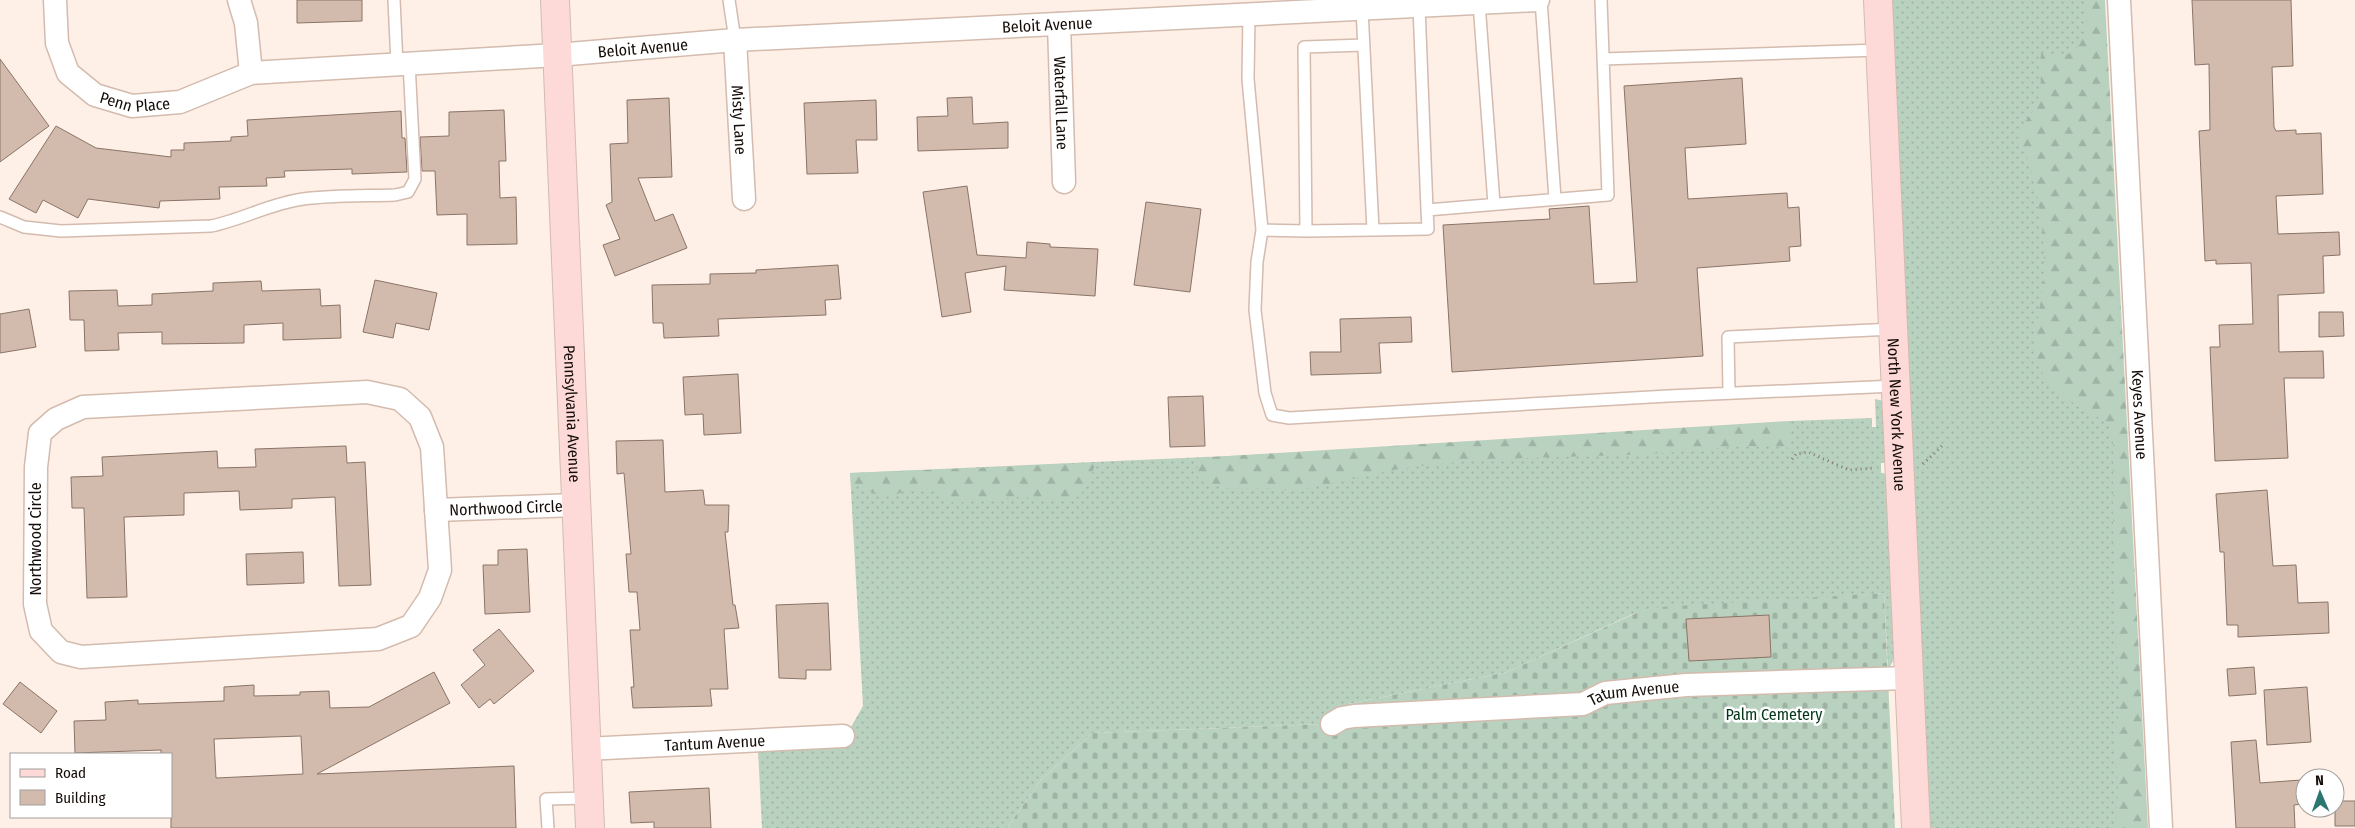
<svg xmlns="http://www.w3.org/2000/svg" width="2355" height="828" font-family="'Fira Sans Condensed',sans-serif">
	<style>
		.grass { fill: url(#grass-dots) }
		.forest { fill: url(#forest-firs) }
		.cemetery { fill: url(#cemetery-stones) }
		.building { fill: #d2bbad; stroke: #897467; fill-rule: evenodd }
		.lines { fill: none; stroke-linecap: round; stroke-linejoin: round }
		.lane-casing { stroke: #d3bbae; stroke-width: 14 }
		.street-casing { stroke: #d3bbae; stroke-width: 25 }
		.secondary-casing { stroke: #d3bbae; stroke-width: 30 }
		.path { stroke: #837771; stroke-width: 3; stroke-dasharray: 1 4; stroke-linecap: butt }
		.lane { stroke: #fff; stroke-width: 11 }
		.street { stroke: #fff; stroke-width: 22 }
		.secondary { stroke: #fddad8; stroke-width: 28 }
		.labels { text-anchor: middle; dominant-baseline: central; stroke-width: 5; stroke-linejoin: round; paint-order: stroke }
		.street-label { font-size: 16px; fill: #140c08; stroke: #fff }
		.park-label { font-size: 16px; fill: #033519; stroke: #fff }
	</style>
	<defs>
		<pattern id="grass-dots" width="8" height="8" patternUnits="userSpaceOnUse" patternTransform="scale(1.25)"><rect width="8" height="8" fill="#b9d2c0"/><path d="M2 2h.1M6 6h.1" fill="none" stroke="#9eb3a4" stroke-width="1.8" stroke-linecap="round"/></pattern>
		<pattern id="forest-firs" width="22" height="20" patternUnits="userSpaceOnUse" patternTransform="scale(1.25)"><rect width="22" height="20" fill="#b9d2c0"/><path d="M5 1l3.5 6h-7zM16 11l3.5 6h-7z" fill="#9eb3a4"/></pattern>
		<pattern id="cemetery-stones" width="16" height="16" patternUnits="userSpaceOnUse" patternTransform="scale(1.25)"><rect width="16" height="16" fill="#b9d2c0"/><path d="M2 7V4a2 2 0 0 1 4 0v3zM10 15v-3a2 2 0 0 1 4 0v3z" fill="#9eb3a4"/></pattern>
	</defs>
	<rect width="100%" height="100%" fill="#fff0e7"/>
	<path class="grass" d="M 1888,0 L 2104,0 L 2144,828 L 1922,828 Z
		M 1875,399 L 1884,401 L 1887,462 L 1881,463 L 1881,473 L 1888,474 L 1895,657 L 1888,670 L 1884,593 L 1635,613 L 1507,672 L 1348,704 L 1321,724 L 1092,733 L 1041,780 L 1007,828 L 762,828 L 758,750 L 852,745 L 851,727 L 863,706 L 850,473 L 1789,431 L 1789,421 L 1872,418 L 1872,427 L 1876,427 Z"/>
	<path class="forest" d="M 2085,0 L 2105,0 L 2148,828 L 2116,828 L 2118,786 L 2115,742 L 2119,708 L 2113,526 L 2113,444 L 2110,424 C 2084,409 2050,394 2038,364 C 2030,343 2041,307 2043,285 C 2044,275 2044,265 2044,255 C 2043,223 2037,187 2027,157 C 2025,150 2018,146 2018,137 C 2018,125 2032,117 2036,105 C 2044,85 2039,72 2041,53 C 2049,53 2057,57 2065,55 C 2087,49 2088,19 2085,0 Z
		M 1789,421 L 1790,448 C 1743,442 1695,452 1647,454 C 1569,458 1491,456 1413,467 C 1372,472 1332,486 1291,490 C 1281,491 1273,488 1265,488 C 1237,489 1225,490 1198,480 L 1197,458 Z
		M 1096,463 L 1085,489 L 1079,496 L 1068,500 L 1017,497 L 954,503 L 934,490 L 910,488 L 891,497 L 877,495 L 851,483 L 850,473 Z"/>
	<path class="cemetery" d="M 1884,593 L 1895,828 L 1007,828 L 1041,780 L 1092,733 L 1321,724 L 1348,704 L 1507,672 L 1647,608 Z"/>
	<path class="building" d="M 297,0 L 362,0 L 362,21 L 297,23 Z
		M 2192,0 L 2291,0 L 2293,66 L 2272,67 L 2274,127 L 2276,131 L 2296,130 L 2296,134 L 2321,133 L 2323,194 L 2276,196 L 2278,234 L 2339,232 L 2340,255 L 2323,256 L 2324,293 L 2278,295 L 2279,352 L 2323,351 L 2324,378 L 2284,378 L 2288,458 L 2215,461 L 2210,347 L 2220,347 L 2219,325 L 2253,324 L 2251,263 L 2216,264 L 2216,260 L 2205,261 L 2199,131 L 2210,130 L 2209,64 L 2195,65 Z
		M 0,59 L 49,126 L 0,162 Z
		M 1742,78 L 1746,144 L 1685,148 L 1688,199 L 1787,193 L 1788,208 L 1799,207 L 1801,246 L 1789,247 L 1790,261 L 1697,268 L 1703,356 L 1452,372 L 1443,225 L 1550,219 L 1549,209 L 1589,206 L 1594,284 L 1637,282 L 1624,86 Z
		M 972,97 L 973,124 L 1008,122 L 1008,148 L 918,151 L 917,117 L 948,116 L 947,98 Z
		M 669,98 L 672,177 L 638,178 L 655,221 L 673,214 L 687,248 L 615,276 L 603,245 L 620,239 L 606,205 L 612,202 L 610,144 L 628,143 L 627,100 Z
		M 876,100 L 877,140 L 856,140 L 858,173 L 807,174 L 804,103 Z
		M 504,110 L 506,161 L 499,161 L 500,198 L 516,197 L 517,244 L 467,245 L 467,214 L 437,215 L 435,171 L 422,171 L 420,137 L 449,136 L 449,112 Z
		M 401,111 L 402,138 L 405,138 L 407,172 L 352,174 L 352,169 L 284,171 L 285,177 L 266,178 L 267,186 L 219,187 L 220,199 L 160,201 L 159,208 L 88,199 L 78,218 L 43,200 L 36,213 L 9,199 L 56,126 L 96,148 L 171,157 L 171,150 L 184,150 L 184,143 L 231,141 L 231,137 L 248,136 L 247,120 Z
		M 967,186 L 977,255 L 1026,258 L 1027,242 L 1050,244 L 1050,247 L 1098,249 L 1095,296 L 1004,290 L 1006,266 L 965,273 L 971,312 L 942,317 L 923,192 Z
		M 1146,202 L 1201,209 L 1190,292 L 1134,285 Z
		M 838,265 L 841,299 L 825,300 L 826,315 L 718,319 L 719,336 L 664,338 L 663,323 L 653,323 L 652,285 L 710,284 L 710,274 L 756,273 L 756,270 Z
		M 375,280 L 437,293 L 429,330 L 396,323 L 393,338 L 363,332 Z
		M 261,281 L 262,291 L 320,289 L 321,306 L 340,305 L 341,338 L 283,340 L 283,323 L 244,325 L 244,343 L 162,344 L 162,332 L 118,333 L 119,350 L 85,351 L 84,320 L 70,320 L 69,291 L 117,290 L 118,306 L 152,305 L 152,294 L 213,291 L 213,283 Z
		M 29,309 L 36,347 L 0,353 L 0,314 Z
		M 2319,312 L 2343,312 L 2344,336 L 2319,337 Z
		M 1411,317 L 1412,342 L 1379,343 L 1381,373 L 1311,375 L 1310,352 L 1341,352 L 1340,319 Z
		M 738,374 L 741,433 L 704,435 L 703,414 L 685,415 L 683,377 Z
		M 1203,396 L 1205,446 L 1170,447 L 1168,397 Z
		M 663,440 L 665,492 L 703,490 L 705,505 L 729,505 L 728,532 L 725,532 L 733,605 L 735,605 L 739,628 L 724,629 L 728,689 L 710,689 L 712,706 L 633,708 L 631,687 L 634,687 L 630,630 L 640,630 L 637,592 L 629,592 L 626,554 L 631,554 L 624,473 L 617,474 L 616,441 Z
		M 346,446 L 347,463 L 365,462 L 371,585 L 339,586 L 335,497 L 292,499 L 292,508 L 240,510 L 239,491 L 184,493 L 184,515 L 124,517 L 127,597 L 87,598 L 84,508 L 72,508 L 71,477 L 103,476 L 102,457 L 217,451 L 218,468 L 256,467 L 255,449 Z
		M 2267,490 L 2273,566 L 2296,565 L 2298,603 L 2328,602 L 2329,633 L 2238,637 L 2238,625 L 2227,625 L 2224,552 L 2220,552 L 2216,494 Z
		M 527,549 L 530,612 L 485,614 L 483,565 L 498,565 L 498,550 Z
		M 303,552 L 304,583 L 247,585 L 246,554 Z
		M 828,603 L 831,670 L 806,670 L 806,679 L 779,678 L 776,605 Z
		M 1769,615 L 1771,657 L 1689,661 L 1686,619 Z
		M 499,629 L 534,671 L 494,704 L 490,699 L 479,708 L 461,685 L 485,665 L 473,650 Z
		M 2254,667 L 2256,694 L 2229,696 L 2227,669 Z
		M 434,672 L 450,703 L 317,774 L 514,766 L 516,828 L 171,828 L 171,754 L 161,754 L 161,750 L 75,753 L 74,721 L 106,720 L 105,702 L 138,700 L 138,704 L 224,701 L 224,687 L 254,685 L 254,696 L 300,695 L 300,692 L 329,691 L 330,708 L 369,707 ZM 301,736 L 303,774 L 216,778 L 214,739 Z
		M 20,682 L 57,711 L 41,733 L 3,704 Z
		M 2307,687 L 2311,742 L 2267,745 L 2264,690 Z
		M 2256,740 L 2260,783 L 2301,780 L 2303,804 L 2294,805 L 2295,828 L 2236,828 L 2231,742 Z
		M 709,788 L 711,828 L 654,828 L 654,822 L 631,823 L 629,792 Z
		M 2335,801 L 2355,801 L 2355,826 L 2335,826 Z"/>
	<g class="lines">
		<defs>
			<path id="lane" d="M 394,0 L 397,64
				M 729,0 L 735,40
				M 1541,0 L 1555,199
				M 1479,3 L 1494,204
				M 1419,6 L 1427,210
				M 1362,9 L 1373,230 L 1428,229 L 1427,210 L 1608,195 L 1601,0
				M 1249,14 L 1248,79 L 1262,230 L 1257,262 L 1255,310 L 1265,393 L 1272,415 L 1289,418 L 1668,396 L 1895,386
				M 1364,45 L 1304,47 L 1306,231 L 1373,230
				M 1603,59 L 1880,50
				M 0,217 L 24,227 L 61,231 L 211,226 C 242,220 271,203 303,199 C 333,195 365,196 395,195 L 408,192 L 415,179 L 409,63
				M 1262,230 L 1306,231
				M 1729,393 L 1728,337 L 1893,329
				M 548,828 L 546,799 L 589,798"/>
			<g id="street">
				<path id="s1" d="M 55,0 L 57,43 L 68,73 L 95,95 L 132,106 L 180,102 L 251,73 L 557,55 L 735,40 L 1538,0"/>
				<path d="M 239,0 L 246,23 L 251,73"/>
				<path id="s2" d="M 2119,0 L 2161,828"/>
				<path id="s3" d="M 1059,24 L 1064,182"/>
				<path id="s4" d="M 735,40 L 744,199"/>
				<path d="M 367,392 L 400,399 L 420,417 L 432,447 L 440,570 L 430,598 L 411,626 L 378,639 L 81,657 L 61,652 L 41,631 L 35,604 L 36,467 L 40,433 L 56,419 L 83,407 Z"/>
				<path id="s5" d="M 436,510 L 576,505"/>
				<path id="s6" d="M 1332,724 L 1342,718 L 1354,716 L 1583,704 L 1605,693 L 1686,685 L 1908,678"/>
				<path id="s7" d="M 586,749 L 843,736"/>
			</g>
			<g id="secondary">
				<path id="s8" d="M 555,0 L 590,828"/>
				<path id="s9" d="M 1878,0 L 1916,828"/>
			</g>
		</defs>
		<use href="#lane" class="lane-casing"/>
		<use href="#street" class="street-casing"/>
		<use href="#secondary" class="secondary-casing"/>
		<path class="path" d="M 1792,459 L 1796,454 L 1808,452 L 1849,470 L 1875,468
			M 1923,464 L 1944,444"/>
		<use href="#lane" class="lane"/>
		<use href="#street" class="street"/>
		<use href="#secondary" class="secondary"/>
	</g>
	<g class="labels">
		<g class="street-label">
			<text stroke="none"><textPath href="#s1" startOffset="1071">Beloit Avenue</textPath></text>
			<text stroke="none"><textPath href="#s1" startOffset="666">Beloit Avenue</textPath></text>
			<text stroke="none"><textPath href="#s1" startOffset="151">Penn Place</textPath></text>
			<text stroke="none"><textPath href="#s3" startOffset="79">Waterfall Lane</textPath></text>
			<text stroke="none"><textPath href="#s4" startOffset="80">Misty Lane</textPath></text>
			<text stroke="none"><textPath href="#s8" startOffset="414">Pennsylvania Avenue</textPath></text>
			<text stroke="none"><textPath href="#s9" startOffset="415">North New York Avenue</textPath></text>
			<text stroke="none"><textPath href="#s2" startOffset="415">Keyes Avenue</textPath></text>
			<text stroke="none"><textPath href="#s5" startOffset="70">Northwood Circle</textPath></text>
			<text transform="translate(35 539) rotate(-90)">Northwood Circle</text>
			<text stroke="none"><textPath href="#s6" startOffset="306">Tatum Avenue</textPath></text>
			<text stroke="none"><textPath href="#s7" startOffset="129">Tantum Avenue</textPath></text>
		</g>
		<g class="park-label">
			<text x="1774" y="714">Palm Cemetery</text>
		</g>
	</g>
	<rect x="10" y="753" width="162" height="65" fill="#ffffff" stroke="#a19e9c"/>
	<rect x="20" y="769" width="25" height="8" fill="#fddad8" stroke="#a19e9c"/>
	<text x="55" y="778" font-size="15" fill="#140c08">Road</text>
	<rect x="20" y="790" width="25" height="15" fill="#d2bbad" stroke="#a19e9c"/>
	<text x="55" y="803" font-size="15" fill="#140c08">Building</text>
	<g transform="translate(2320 793) rotate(358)"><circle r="24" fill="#ffffff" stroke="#a19e9c"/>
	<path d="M0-4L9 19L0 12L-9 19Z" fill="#2c7672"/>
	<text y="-8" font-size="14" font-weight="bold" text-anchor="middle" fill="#140c08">N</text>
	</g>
</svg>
